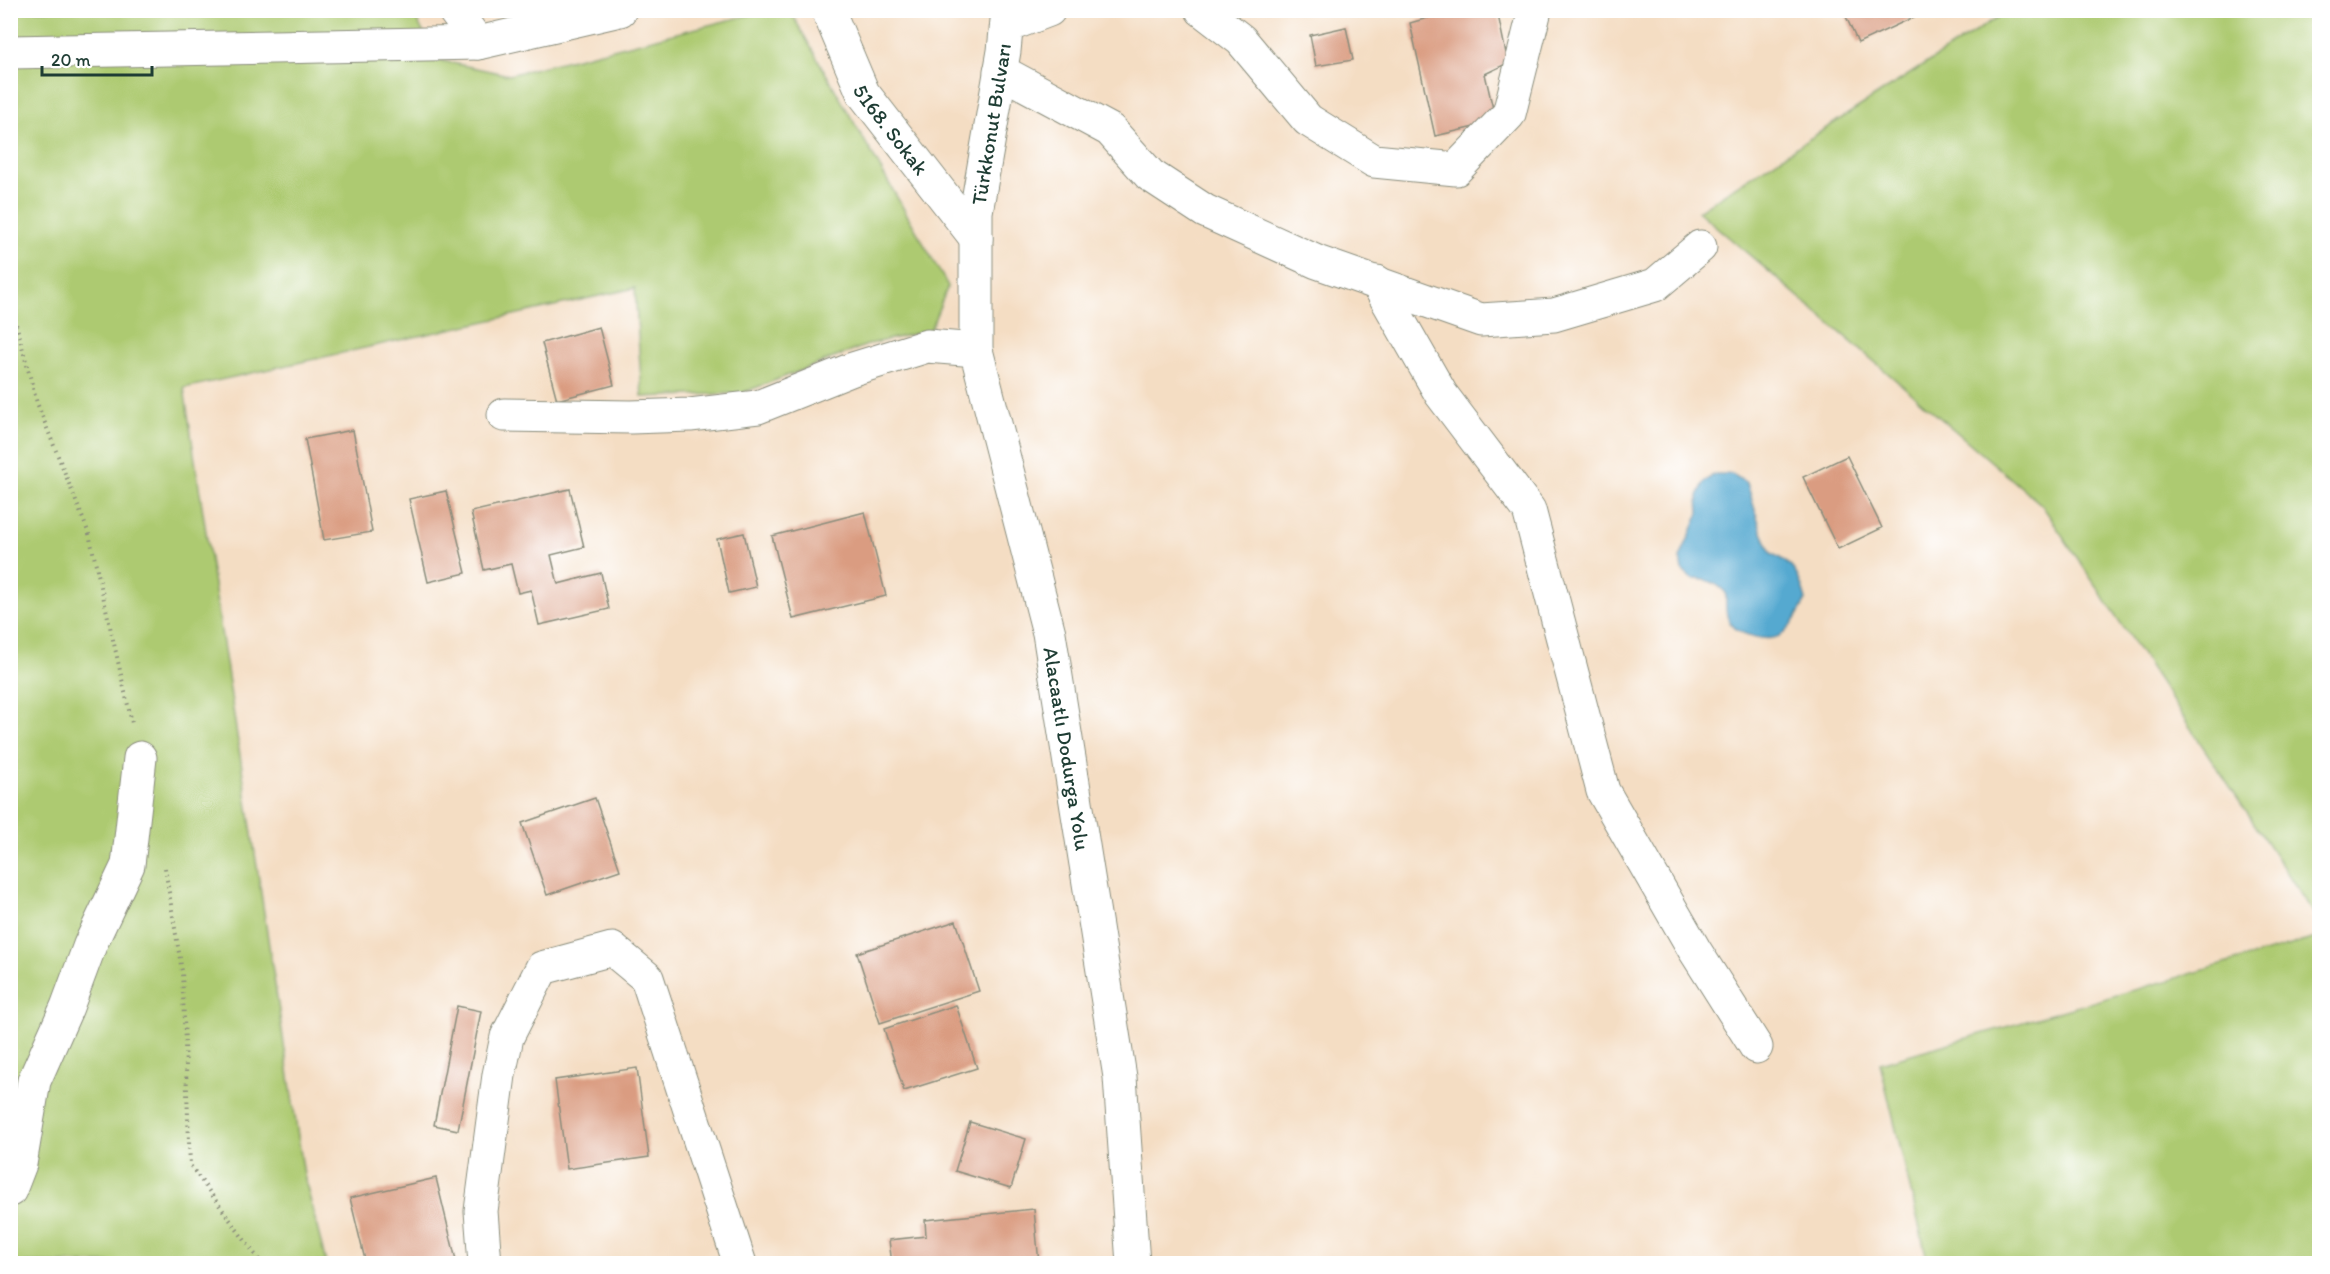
<svg xmlns="http://www.w3.org/2000/svg" width="2330" height="1274" font-family="Itim,sans-serif">
	<style>
		.green { fill: #adca71; stroke: #668452; stroke-width: 1.5 }
		.water { fill: #54a9d0; stroke: #3a7382; stroke-width: 1.5 }
		.building { fill: #da9c81 }
		.lines { fill: none; stroke-linecap: round; stroke-linejoin: round }
		.minor-casing { stroke: #8a8d7c; stroke-width: 35 }
		.path { stroke: #8a8d7c; stroke-width: 4; stroke-dasharray: 1.5 4.5; stroke-linecap: butt }
		.minor { stroke: #fff; stroke-width: 33 }
		.labels { text-anchor: middle; dominant-baseline: central; stroke-width: 4.5; stroke-linejoin: round; paint-order: stroke }
		.street-label { font-size: 21px; fill: #1f3d34; stroke: #fff }
	</style>
	<rect width="100%" height="100%" fill="#fff"/>
	<filter id="ink" filterUnits="userSpaceOnUse"><feTurbulence type="fractalNoise" baseFrequency=".0167" numOctaves="2"/><feDisplacementMap in="SourceGraphic" scale="12" xChannelSelector="R" yChannelSelector="G"/><feConvolveMatrix kernelMatrix="1 2 1 2 8 2 1 2 1" color-interpolation-filters="sRGB"/></filter>
	<filter id="wash" filterUnits="userSpaceOnUse"><feTurbulence type="fractalNoise" baseFrequency=".008" numOctaves="4" result="noise"/><feDisplacementMap in="SourceGraphic" scale="24" xChannelSelector="R" yChannelSelector="G"/><feGaussianBlur stdDeviation="1.35" result="paint"/><feColorMatrix in="noise" values="0 0 0 0 0 0 0 0 0 0 0 0 0 0 0 0 0 1.4 0 .05"/><feComposite in="paint" operator="in"/></filter>
	<g filter="url(#wash)">
		<rect width="100%" height="100%" fill="#f4ddc3"/>
		<path class="green" d="M 34,10 L 412,11 L 438,60 L 509,75 L 765,11 L 790,11 L 948,286 L 930,330 L 870,344 L 742,393 L 642,397 L 635,288 L 184,388 L 304,1175 L 326,1263 L 11,1263 L 10,13 Z
			M 2001,11 L 2319,11 L 2319,921 L 2042,505 L 1698,211 L 2001,15 Z
			M 2319,937 L 2319,1263 L 1928,1263 L 1880,1063 Z"/>
		<path class="water" d="M 1714,474 L 1732,474 L 1747,483 L 1761,530 L 1771,553 C 1795,565 1799,575 1806,600 C 1799,612 1792,627 1781,635 C 1769,643 1741,636 1732,625 C 1724,616 1726,603 1726,593 C 1716,582 1707,579 1692,579 L 1682,570 L 1680,558 L 1699,513 L 1698,496 L 1704,483 Z"/>
		<g id="blocks">
			<path class="building" d="M 1456,10 L 1497,10 L 1508,63 L 1485,74 L 1496,122 L 1435,136 L 1410,23 Z
				M 1843,10 L 1929,10 L 1858,43 Z
				M 1346,27 L 1353,60 L 1316,66 L 1310,35 Z
				M 599,327 L 614,385 L 557,400 L 542,343 Z
				M 353,430 L 372,532 L 324,540 L 305,439 Z
				M 1847,456 L 1882,528 L 1838,549 L 1803,477 Z
				M 570,489 L 584,547 L 551,555 L 558,584 L 601,573 L 609,609 L 539,625 L 531,590 L 518,593 L 511,564 L 484,570 L 471,512 Z
				M 446,491 L 466,573 L 428,582 L 409,499 Z
				M 865,512 L 886,596 L 793,619 L 772,536 Z
				M 744,533 L 756,587 L 729,593 L 717,539 Z
				M 595,798 L 620,870 L 547,895 L 522,823 Z
				M 956,921 L 979,991 L 880,1023 L 857,953 Z
				M 956,1005 L 977,1068 L 904,1091 L 884,1029 Z
				M 457,1006 L 481,1011 L 458,1130 L 434,1125 Z
				M 637,1068 L 649,1157 L 567,1169 L 555,1080 Z
				M 970,1122 L 1026,1139 L 1011,1188 L 955,1171 Z
				M 436,1178 L 457,1264 L 366,1264 L 350,1198 Z
				M 1034,1209 L 1039,1264 L 892,1264 L 889,1240 L 926,1236 L 925,1220 Z"/>
		</g>
	</g>
	<g filter="url(#ink)">
		<use href="#blocks" fill-opacity="0" stroke="#8a8d7c" stroke-width="1.5"/>
		<g class="lines">
			<defs>
				<g id="minor">
					<path d="M 454,10 L 478,43 L 620,10"/>
					<path id="s1" d="M 828,10 L 863,93 L 976,238"/>
					<path id="s2" d="M 1008,10 L 1004,51 L 976,212 L 976,350 L 1049,633 L 1120,1077 L 1133,1264"/>
					<path d="M 1202,10 L 1241,40 L 1308,120 L 1374,161 L 1456,169 L 1509,114 L 1535,10"/>
					<path d="M 1007,26 L 1049,10"/>
					<path d="M 10,52 L 478,43"/>
					<path d="M 1000,71 L 1110,130 L 1150,175 L 1205,211 L 1317,262 L 1481,320 L 1554,315 L 1655,285 L 1700,247"/>
					<path d="M 1377,282 L 1441,394 L 1529,510 L 1603,791 L 1694,949 L 1756,1047"/>
					<path d="M 504,415 L 631,417 L 690,415 L 758,407 L 853,369 L 927,346 L 976,350"/>
					<path d="M 10,1190 L 20,1164 L 34,1081 L 67,1007 L 90,945 L 128,865 L 140,758"/>
					<path d="M 485,1264 L 481,1211 L 499,1075 L 507,1037 L 542,968 L 612,949 L 647,978 L 740,1264"/>
				</g>
			</defs>
			<use href="#minor" class="minor-casing"/>
			<path class="path" d="M 10,301 L 37,403 L 89,534 L 132,723
				M 165,868 L 182,971 L 190,1165 L 262,1264"/>
			<use href="#minor" class="minor"/>
		</g>
	</g>
	<g class="labels">
		<g class="street-label">
			<text transform="translate(991 124) rotate(-81)">Türkkonut Bulvarı</text>
			<text stroke="none"><textPath href="#s1" startOffset="136">5168. Sokak</textPath></text>
			<text stroke="none"><textPath href="#s2" startOffset="752">Alacaatlı Dodurga Yolu</textPath></text>
		</g>
	</g>
	<rect width="2330" height="1274" fill="none" stroke="#fff" stroke-width="36"/>
	<path d="M42 66v9h110v-9" fill="none" stroke="#1f3d34" stroke-width="3"/>
	<text x="51" y="66" font-size="18" fill="#1f3d34" stroke="#ffffff" stroke-width="4.5" paint-order="stroke">20 m</text>
</svg>
